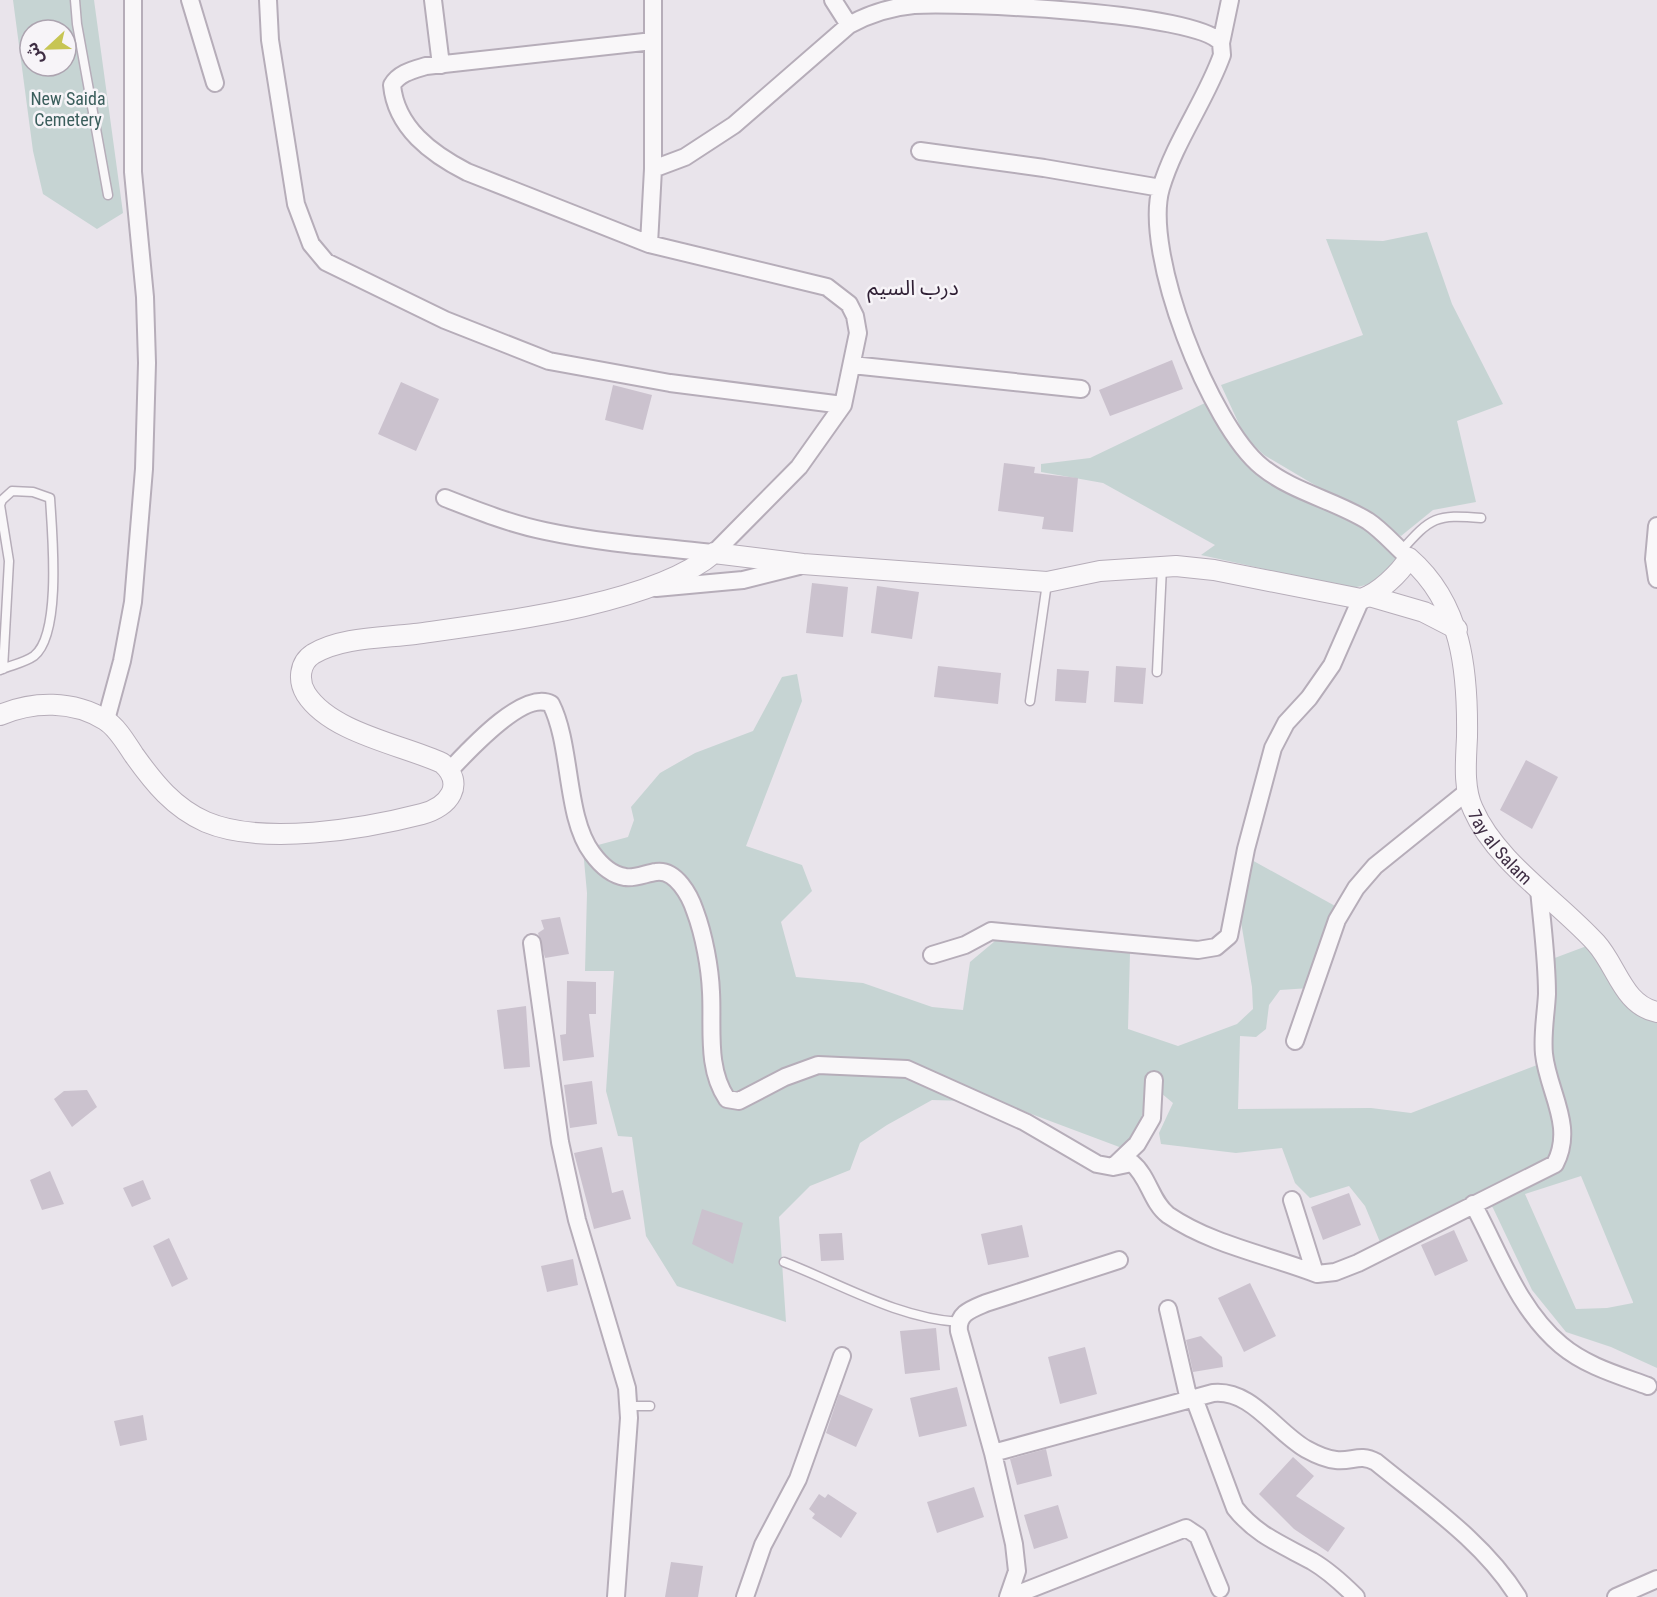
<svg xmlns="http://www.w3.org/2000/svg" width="1657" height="1597" font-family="'Roboto Condensed','Noto Sans Arabic',sans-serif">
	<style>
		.green { fill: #c6d4d3; fill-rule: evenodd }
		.building { fill: #cbc2ce }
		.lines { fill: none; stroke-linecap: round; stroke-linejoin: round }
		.service-casing { stroke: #b6adb9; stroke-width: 11 }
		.minor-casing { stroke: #b6adb9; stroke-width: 20 }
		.tertiary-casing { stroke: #b6adb9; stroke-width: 22 }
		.service { stroke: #f9f7f9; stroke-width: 8 }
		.minor { stroke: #f9f7f9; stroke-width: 16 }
		.tertiary { stroke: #f9f7f9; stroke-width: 20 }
		.labels { text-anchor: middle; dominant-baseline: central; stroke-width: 5; stroke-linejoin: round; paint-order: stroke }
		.park-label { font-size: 18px; fill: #3b5e5c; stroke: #f7f4f8 }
		.street-label { font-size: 18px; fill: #3e2d43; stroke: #f7f4f8 }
		.quarter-label { font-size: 21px; fill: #2f1f34; stroke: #f7f4f8 }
	</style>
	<rect width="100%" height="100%" fill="#e9e4eb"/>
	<path class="green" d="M 13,0 L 94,0 L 123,213 L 97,229 L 43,194 L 33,151 ZM 30,30 L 66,30 L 66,66 L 30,66 Z
		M 1427,232 L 1452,304 L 1503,404 L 1457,421 L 1476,502 L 1433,510 L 1401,536 L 1264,455 L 1245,437 L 1221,385 L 1363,335 L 1326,239 L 1383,241 Z
		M 1207,402 L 1254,465 L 1370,528 L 1400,558 C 1391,578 1370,586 1349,588 L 1201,555 L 1215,545 L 1103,483 L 1041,472 L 1041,464 L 1090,458 Z
		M 797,674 L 802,701 L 746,846 L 802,865 L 812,891 L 781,922 L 796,977 L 863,983 L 932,1007 L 963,1010 L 970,962 L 1001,936 L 1130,953 L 1128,1029 L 1178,1046 L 1237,1024 L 1253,1009 L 1252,987 L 1240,916 L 1250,859 L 1346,912 L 1310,988 L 1280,990 L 1269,1005 L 1266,1029 L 1256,1037 L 1240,1036 L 1238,1109 L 1371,1108 L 1411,1113 L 1550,1060 L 1552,959 L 1592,944 L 1621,1001 L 1651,1018 L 1657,1018 L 1657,1368 L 1611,1347 L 1566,1332 L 1532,1290 L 1493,1208 L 1481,1193 L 1380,1242 L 1365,1206 L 1349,1186 L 1310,1198 L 1295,1183 L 1282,1148 L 1236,1153 L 1161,1144 L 1159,1133 L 1173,1103 L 1161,1093 L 1162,1076 L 1146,1076 C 1144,1101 1145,1134 1122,1148 L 999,1102 L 932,1100 L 887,1125 L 860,1143 L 850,1170 L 810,1186 L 779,1217 L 786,1322 L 677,1286 L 646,1236 L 632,1137 L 618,1136 L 606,1091 L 614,971 L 585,971 L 587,893 L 583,849 L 628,837 L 634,820 L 631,807 L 660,773 L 695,753 L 753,731 L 782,677 ZM 1581,1176 L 1633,1302 L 1633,1303 L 1607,1308 L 1576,1309 L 1525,1194 Z"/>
	<path class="building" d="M 1172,360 L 1183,389 L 1110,416 L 1099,390 Z
		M 401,382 L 439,399 L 416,451 L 378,434 Z
		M 613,385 L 652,395 L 643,430 L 605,420 Z
		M 1004,463 L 1035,467 L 1034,473 L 1078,478 L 1073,532 L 1042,529 L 1044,517 L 998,511 Z
		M 812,583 L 848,587 L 843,637 L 806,633 Z
		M 877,586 L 919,592 L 912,639 L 871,633 Z
		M 938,666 L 1001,673 L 998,704 L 934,697 Z
		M 1116,666 L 1146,668 L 1143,704 L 1114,702 Z
		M 1057,669 L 1089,671 L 1086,703 L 1055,701 Z
		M 1526,760 L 1558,777 L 1532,829 L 1500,810 Z
		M 560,917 L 569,954 L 545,958 L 538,933 L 544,929 L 541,920 Z
		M 567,981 L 596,982 L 596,1014 L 589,1014 L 594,1057 L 563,1061 L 560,1035 L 566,1034 Z
		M 526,1006 L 530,1067 L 504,1069 L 497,1010 Z
		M 592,1081 L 597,1124 L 570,1128 L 564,1085 Z
		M 87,1090 L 97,1107 L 72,1127 L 54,1099 L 64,1091 Z
		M 602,1147 L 612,1193 L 623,1190 L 631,1219 L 594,1229 L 574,1153 Z
		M 50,1171 L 64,1204 L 42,1210 L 30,1180 Z
		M 143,1180 L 151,1199 L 132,1207 L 123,1188 Z
		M 1349,1193 L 1361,1225 L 1323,1240 L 1311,1207 Z
		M 702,1209 L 743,1223 L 733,1264 L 692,1244 Z
		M 1022,1225 L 1029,1257 L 988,1265 L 981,1234 Z
		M 1454,1230 L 1468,1261 L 1435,1276 L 1421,1245 Z
		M 842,1233 L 844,1260 L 821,1261 L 819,1234 Z
		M 169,1238 L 188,1279 L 172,1287 L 153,1246 Z
		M 573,1259 L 578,1285 L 547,1292 L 541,1266 Z
		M 1250,1283 L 1276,1336 L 1244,1352 L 1218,1298 Z
		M 936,1328 L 940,1370 L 905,1374 L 900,1331 Z
		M 1201,1336 L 1222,1357 L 1223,1367 L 1193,1372 L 1186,1340 Z
		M 1085,1347 L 1097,1394 L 1060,1404 L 1048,1357 Z
		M 957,1387 L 967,1426 L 919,1437 L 910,1398 Z
		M 839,1394 L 873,1409 L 856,1447 L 826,1433 Z
		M 143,1415 L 147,1440 L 120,1446 L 114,1421 Z
		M 1046,1449 L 1052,1476 L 1017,1485 L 1010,1459 Z
		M 1293,1457 L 1314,1476 L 1296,1496 L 1345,1528 L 1328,1552 L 1294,1529 L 1259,1494 Z
		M 974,1487 L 984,1517 L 937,1533 L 927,1502 Z
		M 819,1494 L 825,1498 L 828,1494 L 857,1513 L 841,1538 L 812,1518 L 815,1514 L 809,1509 Z
		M 1058,1505 L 1068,1538 L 1034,1549 L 1024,1515 Z
		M 671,1562 L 703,1566 L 698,1597 L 665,1597 Z"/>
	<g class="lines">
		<defs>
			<path id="service" d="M 75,0 L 77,24 L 108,195
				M 1401,551 C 1431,517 1436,514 1481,518
				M 0,670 C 11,665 24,663 34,656 C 62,634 52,532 50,498 L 33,492 L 12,491 L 2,500 L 0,505 L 9,561 L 3,669
				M 1157,672 L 1162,567
				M 1030,701 L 1047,583
				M 784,1262 C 841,1284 897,1318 959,1322
				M 629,1406 L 650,1406"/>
			<path id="minor" d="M 190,0 L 215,83
				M 268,0 L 270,40 L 296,204 L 311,244 L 326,262 L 445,320 L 549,361 L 670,383 L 843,405
				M 433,0 L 441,65
				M 833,0 L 849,25
				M 1221,43 L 1230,0
				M 920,151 L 1044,168 L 1161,188
				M 653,169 L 685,157 L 734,125 L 849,25 C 869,14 891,7 914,5 C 959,2 1198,12 1221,43 L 1222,55 C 1206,100 1175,141 1161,188 C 1142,252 1210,425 1262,467 C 1293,492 1334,500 1368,521 C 1383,531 1395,546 1409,558
				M 649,244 L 467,172 C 432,154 396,128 392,85 C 399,73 413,70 426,66 L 653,41
				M 852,365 L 1081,389
				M 445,498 C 478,511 511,524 545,531 C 601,543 657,547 714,553 L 799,467 L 843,405 L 858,333 L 855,316 L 849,304 L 827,287 L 649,244 L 653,169 L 653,0
				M 1657,526 L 1654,559 L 1657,579
				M 656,588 L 743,580 L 799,566
				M 106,720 L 122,661 L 133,602 L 144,469 L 147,363 L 145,297 L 133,172 L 133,0
				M 450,770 C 468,751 524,689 551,704 C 572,745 565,817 592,853 C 600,864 612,875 625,877 C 634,879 647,873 656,872 C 676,869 690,896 695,911 C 704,935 710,968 711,992 C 713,1028 706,1068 727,1099 L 739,1101 L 785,1077 L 818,1065 L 907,1069 L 1025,1122 L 1097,1164 L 1113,1167 L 1132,1163 C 1149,1177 1151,1202 1168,1215 C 1212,1245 1268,1255 1317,1274 L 1335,1272 L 1358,1263 L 1555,1164 C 1575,1126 1548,1092 1544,1054 C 1542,1034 1546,1014 1547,994 C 1547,959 1542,924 1539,889
				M 532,943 L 560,1142 L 577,1220 L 627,1388 L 629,1418 L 616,1597
				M 932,955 L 965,945 L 991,931 L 1198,950 L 1216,947 L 1229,936 L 1246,849 L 1273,748 L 1286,723 L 1309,698 L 1332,665 L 1361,599
				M 1295,1041 L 1337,920 L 1356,888 L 1375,866 L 1468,791
				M 1114,1166 L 1137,1144 L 1152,1118 L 1154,1080
				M 1292,1200 L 1315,1273
				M 1473,1204 C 1499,1252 1518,1309 1561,1345 C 1586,1366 1618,1375 1648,1386
				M 1168,1309 L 1189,1400
				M 1194,1398 L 1235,1508 C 1256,1535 1283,1545 1312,1561 C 1329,1571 1343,1584 1356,1597
				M 993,1453 L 1213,1393 C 1251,1389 1275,1431 1306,1449 C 1315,1454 1326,1459 1336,1460 C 1352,1462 1360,1453 1376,1462 C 1426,1503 1484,1542 1518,1597
				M 745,1597 L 763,1545 L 798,1479 L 842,1356
				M 1008,1597 L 1017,1571 L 1014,1544 L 993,1453 L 959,1331 C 957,1313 972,1309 986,1303 L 1119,1260
				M 1010,1597 L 1186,1528 L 1198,1536 L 1220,1589
				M 1616,1597 L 1657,1579"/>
			<g id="tertiary">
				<path d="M 1369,596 L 1424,612 L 1457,629"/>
				<path id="s1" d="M 0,715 C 33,701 73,700 105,720 C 117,727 126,743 134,755 C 154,783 174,808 206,822 C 263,846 364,829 422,814 C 449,807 466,784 442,763 C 403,745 331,733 306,694 C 298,681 299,663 313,654 C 341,637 383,638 415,634 C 495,623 653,605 714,553 L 803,564 L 1047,582 L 1100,571 L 1176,566 L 1214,570 L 1361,599 C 1378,594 1400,573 1409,558 C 1462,604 1468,671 1467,737 C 1466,760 1463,788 1473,809 C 1496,862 1558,901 1596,943 C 1617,966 1623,1005 1657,1012"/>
			</g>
		</defs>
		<use href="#service" class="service-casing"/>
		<use href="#minor" class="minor-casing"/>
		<use href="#tertiary" class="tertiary-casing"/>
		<use href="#service" class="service"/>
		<use href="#minor" class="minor"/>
		<use href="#tertiary" class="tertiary"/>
	</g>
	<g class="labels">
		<g class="park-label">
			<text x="68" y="98">New Saida<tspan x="68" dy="21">Cemetery</tspan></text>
		</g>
		<g class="street-label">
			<text stroke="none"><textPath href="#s1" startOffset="2194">7ay al Salam</textPath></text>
		</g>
		<g class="quarter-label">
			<text x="913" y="288">درب السيم</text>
		</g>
	</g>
	<g transform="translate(48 48) rotate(248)"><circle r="28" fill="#f7f4f8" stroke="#ada4b0" stroke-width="1.5"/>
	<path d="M0-4.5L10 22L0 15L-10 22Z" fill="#c7c553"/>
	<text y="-9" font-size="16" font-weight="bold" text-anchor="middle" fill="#3e2d43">ش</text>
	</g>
</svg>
